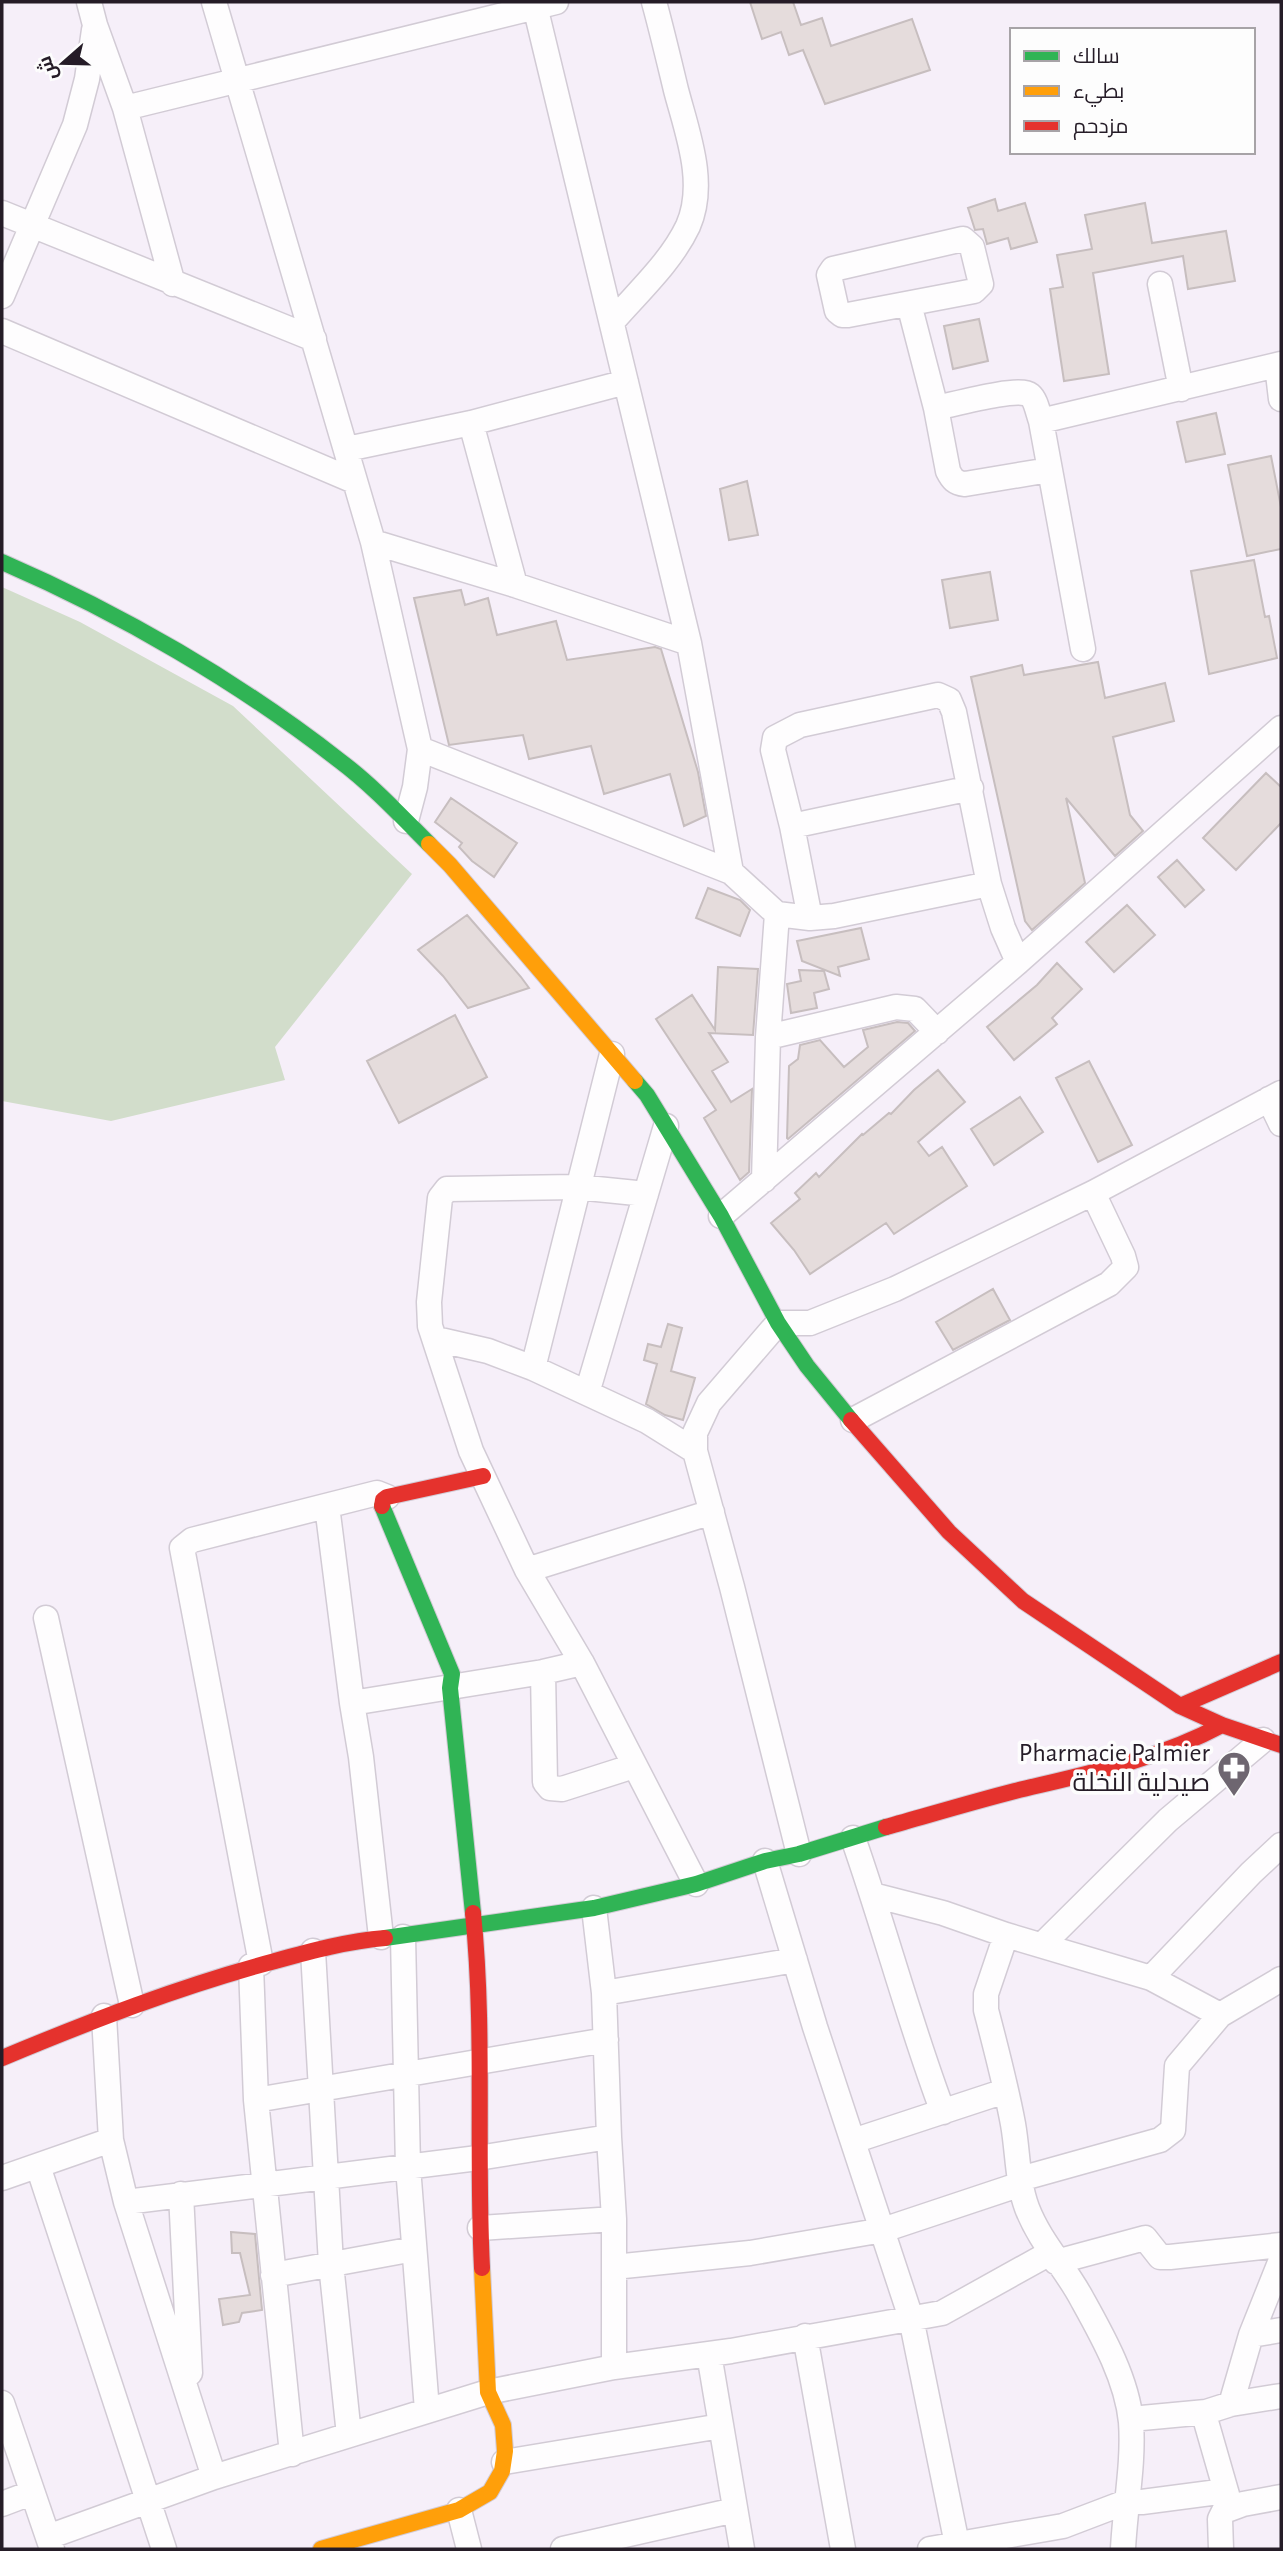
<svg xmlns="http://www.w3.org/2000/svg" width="1283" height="2551" font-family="'Alegreya Sans',Cairo,sans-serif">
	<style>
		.green { fill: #d2ddcb }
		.building { fill: #e5dcdc; stroke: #c7bebf; stroke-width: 2 }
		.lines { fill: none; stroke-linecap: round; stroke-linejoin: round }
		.street-casing { stroke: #d2cbd5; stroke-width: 27 }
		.fast-casing { stroke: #d2cbd5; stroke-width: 18 }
		.slow-casing { stroke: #d2cbd5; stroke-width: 18 }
		.jam-casing { stroke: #d2cbd5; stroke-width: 18 }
		.street { stroke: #fefdfe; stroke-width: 24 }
		.fast { stroke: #30b455; stroke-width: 16 }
		.slow { stroke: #ff9f0a; stroke-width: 16 }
		.jam { stroke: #e5322d; stroke-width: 16 }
		.labels { text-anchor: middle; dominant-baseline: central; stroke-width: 7; stroke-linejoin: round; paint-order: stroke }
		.poi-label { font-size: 26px; fill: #251c27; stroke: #fdfdfd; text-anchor: end }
	</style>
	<rect width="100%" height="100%" fill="#f6eff9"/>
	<path class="green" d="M 2,587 L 80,622 L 233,706 L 412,874 L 275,1047 L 285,1080 L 111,1121 L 2,1101 Z"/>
	<path class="building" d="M 750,2 L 793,2 L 801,25 L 822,18 L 831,46 L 912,19 L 930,70 L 825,104 L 803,50 L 789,55 L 781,32 L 762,39 Z
		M 995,199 L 998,211 L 1025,203 L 1037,242 L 1011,249 L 1008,238 L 987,244 L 983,229 L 975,230 L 968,208 Z
		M 1145,203 L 1152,243 L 1226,231 L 1235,281 L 1188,289 L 1183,256 L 1093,273 L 1109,374 L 1064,381 L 1050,289 L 1063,287 L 1057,255 L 1092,249 L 1085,215 Z
		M 979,319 L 988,361 L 953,369 L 944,326 Z
		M 1216,413 L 1225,454 L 1186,462 L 1177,422 Z
		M 1271,456 L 1281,507 L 1281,549 L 1247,556 L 1228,465 Z
		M 747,481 L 758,535 L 729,540 L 720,489 Z
		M 1254,560 L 1265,617 L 1269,616 L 1277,658 L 1209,674 L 1191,571 Z
		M 990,572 L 998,620 L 950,628 L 942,580 Z
		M 461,590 L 465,605 L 488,598 L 497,635 L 556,621 L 567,660 L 655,647 L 661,649 L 698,772 L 706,816 L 684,826 L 670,774 L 604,794 L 591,746 L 529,759 L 523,735 L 449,745 L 414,598 Z
		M 1098,662 L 1105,698 L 1165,683 L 1174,721 L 1113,737 L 1130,815 L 1143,831 L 1115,856 L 1066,798 L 1085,883 L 1032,930 L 1025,921 L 971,677 L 1022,665 L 1024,675 Z
		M 1266,773 L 1281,787 L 1281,823 L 1236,870 L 1203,838 Z
		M 451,798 L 517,843 L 494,877 L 472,861 L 459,847 L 462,843 L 435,822 Z
		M 1177,860 L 1204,890 L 1185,907 L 1158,877 Z
		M 708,888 L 740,900 L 750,910 L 740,936 L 696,918 Z
		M 1127,905 L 1155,935 L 1114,972 L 1086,942 Z
		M 467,915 L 521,977 L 529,988 L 468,1008 L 443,976 L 418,950 Z
		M 861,928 L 869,959 L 838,967 L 840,976 L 802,961 L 797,941 Z
		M 1057,963 L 1082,989 L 1052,1018 L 1057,1024 L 1014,1060 L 987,1027 L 1037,985 Z
		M 718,967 L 758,969 L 753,1035 L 709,1033 L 728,1062 L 712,1071 L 731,1102 L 752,1089 L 749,1172 L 740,1180 L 704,1118 L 716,1110 L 656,1019 L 692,995 L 715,1030 Z
		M 799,970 L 824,971 L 829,989 L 814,993 L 817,1008 L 791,1013 L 787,984 L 801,981 Z
		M 455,1015 L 487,1077 L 399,1123 L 367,1061 Z
		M 897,1022 L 908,1023 L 915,1031 L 788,1139 L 787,1138 L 789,1066 L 798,1059 L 800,1045 L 820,1040 L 844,1067 L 868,1047 L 863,1030 Z
		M 1089,1061 L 1132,1145 L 1098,1162 L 1056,1078 Z
		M 938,1070 L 965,1102 L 918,1142 L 929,1156 L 942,1147 L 967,1186 L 894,1234 L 886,1223 L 810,1274 L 794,1250 L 771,1223 L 800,1199 L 795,1193 L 816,1173 L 819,1177 L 862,1134 L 863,1135 L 889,1113 L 891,1114 L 914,1090 Z
		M 1020,1097 L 1043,1132 L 994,1165 L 971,1129 Z
		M 993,1289 L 1010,1320 L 953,1350 L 936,1322 Z
		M 668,1324 L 682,1328 L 671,1371 L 695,1378 L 683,1420 L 665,1415 L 646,1404 L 657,1364 L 644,1360 L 648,1344 L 661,1347 Z
		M 231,2232 L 255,2234 L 262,2310 L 242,2313 L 239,2322 L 223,2325 L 219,2299 L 250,2295 L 240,2253 L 232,2253 Z"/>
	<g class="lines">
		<defs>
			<path id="street" d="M 89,2 L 95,25 L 125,108 L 173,284
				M 214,2 L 373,542 L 420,749 L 415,787 L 406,821
				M 534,2 L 689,643 L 731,872
				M 125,108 L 556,2
				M 2,213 L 314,339
				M 963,239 L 972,247 L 981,284 L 974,291 L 848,315 L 842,315 L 837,311 L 829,275 L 833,269 Z
				M 1160,284 L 1181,389
				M 2,296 L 75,125 L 87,79 L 94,30
				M 909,304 L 936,408 L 948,471 C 952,479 955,483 965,484 L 1049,470
				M 612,322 C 638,292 671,262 688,226 C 707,183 687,132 676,90 C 669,61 662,31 654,2
				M 2,331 L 354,481
				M 1277,365 L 1281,399
				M 936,408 C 952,405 1019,386 1030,395 C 1036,400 1038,413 1041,421 L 1083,649
				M 1041,421 L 1281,364
				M 471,423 L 515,585
				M 347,449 L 471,423 L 626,382
				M 373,542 L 515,585 L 689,643
				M 420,749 L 731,872 L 777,914 L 810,918 L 834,916 L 989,884
				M 792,826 L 971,788
				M 810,918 L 792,826 L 773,750 L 775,738 L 800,725 L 938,695 L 949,700 L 954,712 L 989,884 L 1003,928 L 1018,962
				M 768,1037 L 896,1007 L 915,1009 L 937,1032
				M 1269,1099 L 1281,1124
				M 764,1180 L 768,1037 L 777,914
				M 646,1194 L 577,1187 L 447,1189 L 440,1198 L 429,1302 L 430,1326 L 471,1451 L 527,1570 L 582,1663 L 696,1884
				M 721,1216 L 1018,962 L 1281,728
				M 436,1339 L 488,1351 L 533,1368 L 647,1421 L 695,1451
				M 533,1368 L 612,1054
				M 587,1393 L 666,1126
				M 853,1420 L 1109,1284 L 1126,1267 L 1123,1256 L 1093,1193
				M 327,1506 L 352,1703
				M 527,1570 L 712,1512
				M 46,1618 L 132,2005
				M 543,1672 L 545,1782 L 550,1788 L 562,1789 L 634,1766
				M 853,1838 C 885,1929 909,2022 943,2112
				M 799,1854 L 732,1587 L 695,1451 L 695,1433 L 709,1403 L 778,1323 L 810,1323 L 895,1289 L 1093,1193 L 1281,1093
				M 765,1861 L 815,2027 L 911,2318 L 958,2549
				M 873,1895 L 943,1913 L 1006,1935 L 1151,1978 L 1220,2015
				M 1006,1935 L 986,1994 L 986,2010 C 996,2048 1006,2086 1013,2124 C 1018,2152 1017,2181 1027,2208 C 1040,2242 1065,2267 1082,2299 C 1102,2335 1127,2379 1131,2422 C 1134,2464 1125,2507 1123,2549
				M 381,1937 L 361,1757 L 352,1703 L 543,1672 L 582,1663
				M 403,1937 L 408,2167 L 427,2410
				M 1042,1945 L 1168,1820 L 1263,1740
				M 313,1951 L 331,2264 L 349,2435
				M 261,1963 L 182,1548 L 192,1540 L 377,1493 L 387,1497
				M 251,1966 L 256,2100 L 292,2454
				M 1151,1978 L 1251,1873 L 1281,1845
				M 604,1993 L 795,1960
				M 104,2016 L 111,2140 L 126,2202 L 214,2477
				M 256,2100 L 606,2040
				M 609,2137 L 614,2219 L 614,2367
				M 853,2141 L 1005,2091
				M 38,2166 L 164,2549
				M 2,2178 L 111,2140
				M 181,2194 L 190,2373
				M 126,2202 L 478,2158 L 609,2137 L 604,1993 L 594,1908
				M 480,2228 L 614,2219
				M 1056,2262 L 1145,2238 L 1160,2257 L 1170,2257 L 1281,2245
				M 614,2267 L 750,2253 L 883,2230 L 1018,2185 L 1020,2179 L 1160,2140 L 1173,2130 L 1177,2066 L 1220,2015 L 1281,1979
				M 273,2275 L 414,2249
				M 1251,2335 L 1281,2330
				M 805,2336 L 843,2549
				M 709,2354 L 742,2549
				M 2,2403 L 52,2549
				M 1231,2404 L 1251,2335 L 1281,2260
				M 1131,2419 L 1206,2412
				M 504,2462 L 721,2426
				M 2,2504 L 31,2493
				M 1230,2505 L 1205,2418 L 1206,2412 L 1231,2404 L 1281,2396
				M 459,2510 L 469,2549
				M 48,2537 L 214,2477 L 488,2392 L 614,2367 L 731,2351 L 942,2313 L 1050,2253
				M 563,2549 L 735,2510
				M 930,2549 L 1063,2526 L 1126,2502 L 1142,2502 L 1226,2491
				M 1221,2549 L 1220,2519 L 1224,2511 L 1243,2504 L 1281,2497"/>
			<path id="fast" d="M 2,562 C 120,613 239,682 340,761 C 372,785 401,816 429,844
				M 635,1081 L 647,1095 L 721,1216 L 778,1323 L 807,1366 L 851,1420
				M 382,1506 L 452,1674 L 450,1688 L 473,1913
				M 385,1938 L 594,1908 L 696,1884 L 765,1861 L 799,1854 L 886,1827"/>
			<path id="slow" d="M 429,844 L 450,865 L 635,1081
				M 321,2549 L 459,2510 L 490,2492 L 502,2471 L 505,2451 L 503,2425 L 488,2392 L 482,2268"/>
			<path id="jam" d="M 851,1420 L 949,1532 L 1023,1601 L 1180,1706 L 1222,1725 L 1281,1745
				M 382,1506 L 383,1500 L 387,1497 L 483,1476
				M 1180,1706 L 1281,1662
				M 886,1827 C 929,1815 972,1802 1015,1791 C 1086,1774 1157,1760 1222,1725
				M 473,1913 C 485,2031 476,2150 482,2268
				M 2,2058 C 91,2021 181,1986 275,1961 C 311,1951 348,1941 385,1938"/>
		</defs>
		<use href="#street" class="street-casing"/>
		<use href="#fast" class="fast-casing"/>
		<use href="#slow" class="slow-casing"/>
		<use href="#jam" class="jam-casing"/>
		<use href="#street" class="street"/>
		<use href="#fast" class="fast"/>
		<use href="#slow" class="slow"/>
		<use href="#jam" class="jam"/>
	</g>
	<defs>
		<symbol id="pharmacy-pin" viewBox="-11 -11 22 30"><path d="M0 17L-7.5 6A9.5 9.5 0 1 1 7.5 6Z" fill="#6e6670" stroke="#fdfdfd"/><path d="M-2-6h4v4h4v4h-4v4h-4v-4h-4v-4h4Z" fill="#fff"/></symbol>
	</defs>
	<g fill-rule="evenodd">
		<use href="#pharmacy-pin" x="1215" y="1749" width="38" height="52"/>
	</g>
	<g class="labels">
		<g class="poi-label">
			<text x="1210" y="1753">Pharmacie Palmier<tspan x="1210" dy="30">صيدلية النخلة</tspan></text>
		</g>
	</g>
	<rect width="1283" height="2551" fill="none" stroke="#251c27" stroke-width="7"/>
	<rect x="1010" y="28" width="245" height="126" fill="#fdfdfd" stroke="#a7a3a7" stroke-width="2"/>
	<rect x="1024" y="51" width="35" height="10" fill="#30b455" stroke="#a7a3a7" stroke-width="2"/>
	<text x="1073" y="63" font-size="21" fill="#251c27">سالك</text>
	<rect x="1024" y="86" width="35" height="10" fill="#ff9f0a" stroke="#a7a3a7" stroke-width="2"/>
	<text x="1073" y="98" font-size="21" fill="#251c27">بطيء</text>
	<rect x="1024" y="121" width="35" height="10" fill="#e5322d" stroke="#a7a3a7" stroke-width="2"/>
	<text x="1073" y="133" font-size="21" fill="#251c27">مزدحم</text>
	<g transform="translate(63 63) rotate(250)" stroke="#fdfdfd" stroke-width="5" paint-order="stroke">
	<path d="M0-5L12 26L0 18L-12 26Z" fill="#251c27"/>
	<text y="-10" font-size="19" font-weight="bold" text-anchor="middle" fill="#251c27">ش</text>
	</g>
</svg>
